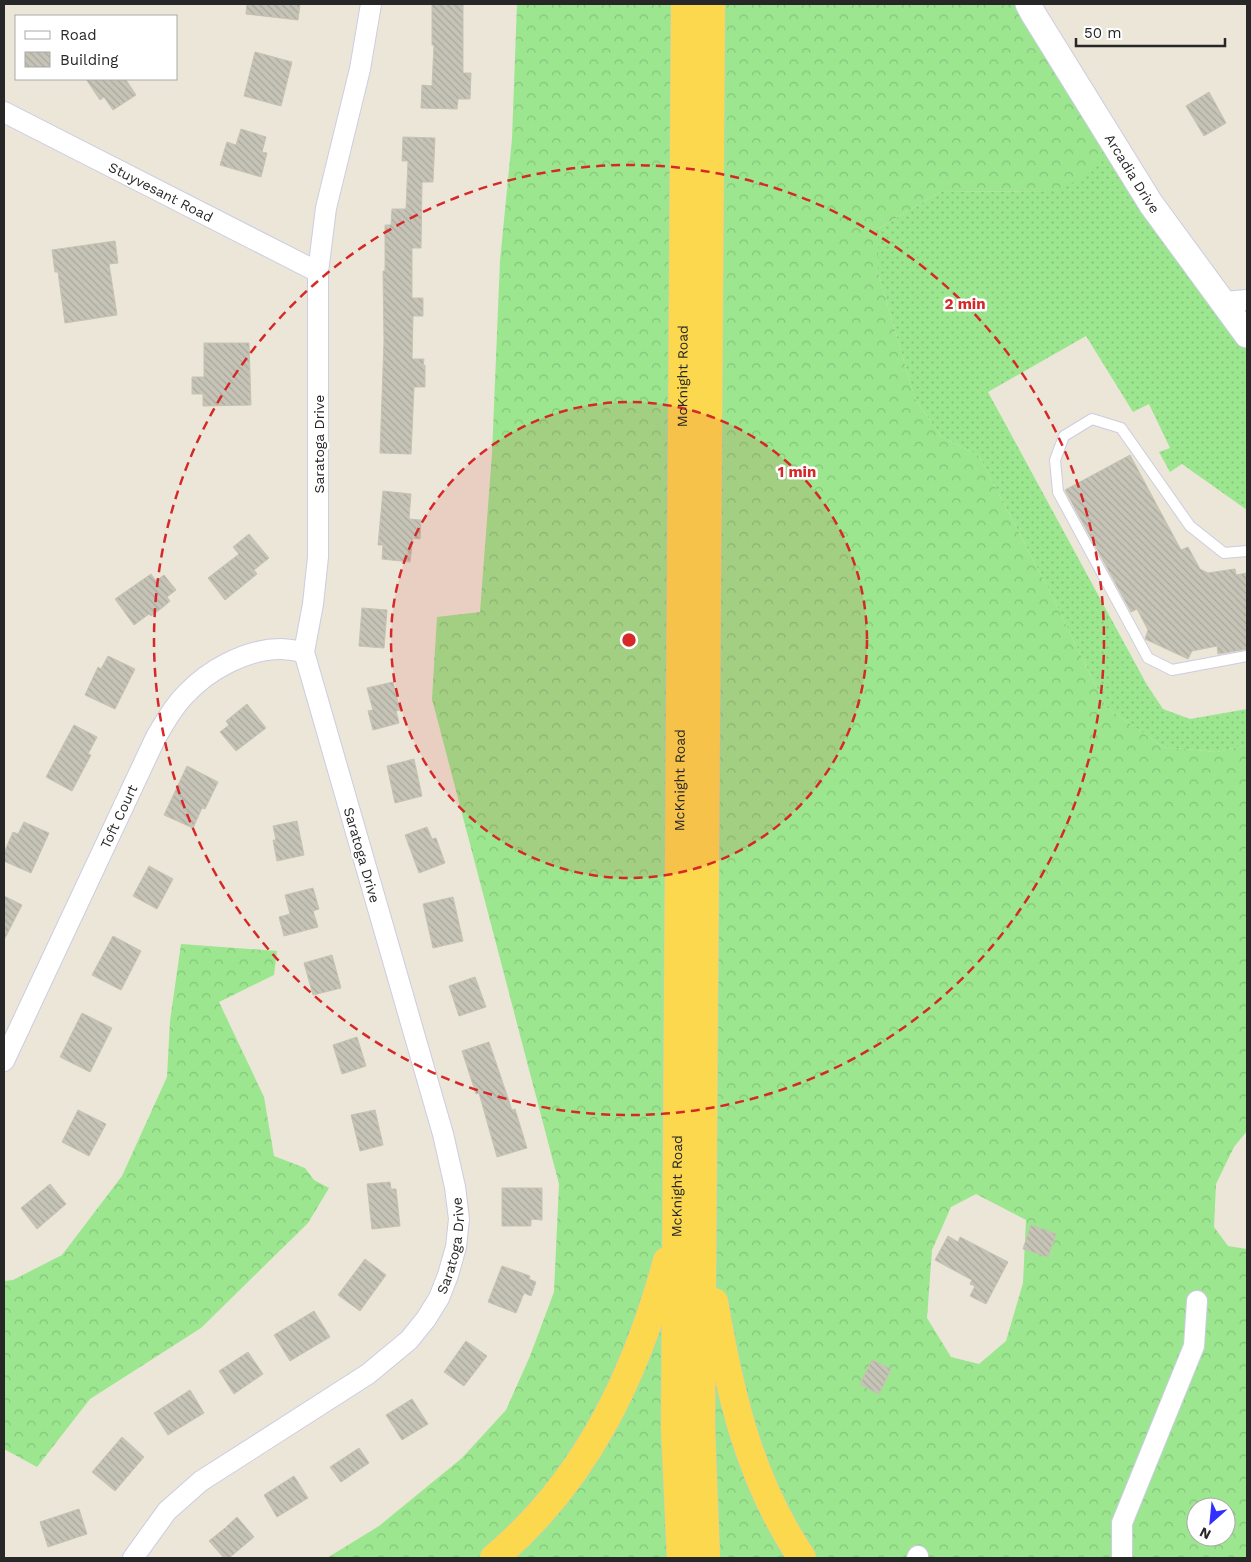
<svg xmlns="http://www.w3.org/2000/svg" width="1251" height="1562" font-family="'Work Sans',sans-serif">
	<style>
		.grass { fill: url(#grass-dots) }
		.forest { fill: url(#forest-crowns); fill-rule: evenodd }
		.building { fill: url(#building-back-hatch); stroke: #c6c3b1 }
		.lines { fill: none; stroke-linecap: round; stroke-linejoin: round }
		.service-casing { stroke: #cccce2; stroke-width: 12 }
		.minor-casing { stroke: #cccce2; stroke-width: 22 }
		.tertiary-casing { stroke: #cccce2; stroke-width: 27 }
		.trunk-casing { stroke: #cbcbcb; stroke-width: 29 }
		.service { stroke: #fff; stroke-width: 10 }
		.minor { stroke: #fff; stroke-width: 20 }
		.tertiary { stroke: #fff; stroke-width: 25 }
		.trunk { stroke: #fcd84e; stroke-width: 28 }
		.ring { fill: none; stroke: #d62828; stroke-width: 2.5; stroke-dasharray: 9 6 }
		.labels { text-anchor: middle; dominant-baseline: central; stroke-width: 5; stroke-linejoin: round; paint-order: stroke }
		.street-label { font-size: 14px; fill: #272727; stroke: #fff }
		.centre { fill: #d62828; stroke: #fff; stroke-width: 2.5 }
		.ring-label { font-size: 15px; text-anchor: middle; font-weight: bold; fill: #d62828; stroke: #fff; stroke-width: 5; stroke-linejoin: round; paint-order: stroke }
	</style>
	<defs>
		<pattern id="grass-dots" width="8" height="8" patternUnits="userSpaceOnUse" patternTransform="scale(1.25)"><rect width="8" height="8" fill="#9be68f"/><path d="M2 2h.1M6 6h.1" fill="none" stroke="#86c57b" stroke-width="1.8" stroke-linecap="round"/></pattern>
		<pattern id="forest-crowns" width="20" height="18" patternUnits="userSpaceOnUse" patternTransform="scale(1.25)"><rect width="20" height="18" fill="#9be68f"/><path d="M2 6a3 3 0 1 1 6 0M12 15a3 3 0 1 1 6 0" fill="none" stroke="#86c57b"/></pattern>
		<pattern id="building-back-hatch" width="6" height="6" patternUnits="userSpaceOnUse" patternTransform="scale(1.25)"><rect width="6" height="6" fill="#c6c3b7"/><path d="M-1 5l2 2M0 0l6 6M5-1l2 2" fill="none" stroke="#aaa89d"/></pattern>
	</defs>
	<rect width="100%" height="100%" fill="#ebe6d7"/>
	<path class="grass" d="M 1110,140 L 1247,335 L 1247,510 L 1182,464 L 1170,472 L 1159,452 L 1170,448 L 1149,404 L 1133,412 L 1086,336 L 988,392 L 1147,685 L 1163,709 L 1190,719 L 1247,709 L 1247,745 L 1217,752 L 1163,747 L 1106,707 L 1052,596 L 979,456 L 941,436 L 915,399 L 878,272 L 878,229 L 940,192 L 1056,191 Z"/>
	<path class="forest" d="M 517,4 L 685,4 L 681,1558 L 327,1558 L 379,1526 L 462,1458 L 506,1410 L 530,1356 L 554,1292 L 559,1184 L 432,699 L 437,617 L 480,612 L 492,454 L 500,261 L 512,139 Z
		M 711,4 L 1028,4 L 1110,140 L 1088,175 L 1056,191 L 940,192 L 878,229 L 878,272 L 915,399 L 941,436 L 979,456 L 1052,596 L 1106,707 L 1163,747 L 1217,752 L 1247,745 L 1247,1131 L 1234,1147 L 1216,1184 L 1214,1227 L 1228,1246 L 1247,1249 L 1247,1558 L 706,1558 ZM 976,1194 L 1026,1220 L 1023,1283 L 1006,1341 L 979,1364 L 951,1357 L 927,1318 L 932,1250 L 951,1207 ZM 1196,1507 L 1226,1507 L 1226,1537 L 1196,1537 Z
		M 181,944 L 277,951 L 274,975 L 219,1002 L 264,1097 L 274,1156 L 305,1168 L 314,1180 L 329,1188 L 308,1223 L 201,1328 L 90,1399 L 37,1467 L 4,1449 L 4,1281 L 13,1280 L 62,1255 L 122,1176 L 167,1077 L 170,1021 Z"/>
	<path class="building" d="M 247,4 L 300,4 L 298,20 L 246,14 Z
		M 432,4 L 463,4 L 463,73 L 471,73 L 470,99 L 458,99 L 457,109 L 421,108 L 422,85 L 432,86 L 434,45 L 432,45 Z
		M 255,52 L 292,62 L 281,106 L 244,96 Z
		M 86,79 L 128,79 L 126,80 L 136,95 L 113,110 L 104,97 L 100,100 Z
		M 1209,92 L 1226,123 L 1204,136 L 1186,106 Z
		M 241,129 L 266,137 L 262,152 L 267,153 L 261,177 L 220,165 L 227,142 L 236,145 Z
		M 403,137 L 435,138 L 433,182 L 422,182 L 421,248 L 412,248 L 412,298 L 423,298 L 423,316 L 413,316 L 412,359 L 424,359 L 423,366 L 425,365 L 425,387 L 414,387 L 411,454 L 380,453 L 384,341 L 383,271 L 385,271 L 385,225 L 391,225 L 392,209 L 406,209 L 408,161 L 402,161 Z
		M 115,241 L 118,263 L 109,264 L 117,315 L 65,323 L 58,272 L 55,272 L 52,250 Z
		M 204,343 L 249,343 L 251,405 L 203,406 L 203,394 L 192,394 L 192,377 L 204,377 Z
		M 1130,455 L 1181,550 L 1188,547 L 1200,569 L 1208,573 L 1235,569 L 1236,575 L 1247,573 L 1247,649 L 1218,654 L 1217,646 L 1192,651 L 1188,659 L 1145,639 L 1148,630 L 1137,609 L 1131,612 L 1065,490 Z
		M 383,491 L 411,494 L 409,519 L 421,520 L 420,539 L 413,538 L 410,562 L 382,559 L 383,545 L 378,545 Z
		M 249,534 L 269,558 L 254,570 L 257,574 L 225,600 L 208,578 L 239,554 L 233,547 Z
		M 151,574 L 156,581 L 164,575 L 176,590 L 167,597 L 170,601 L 162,608 L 151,616 L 149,614 L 134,625 L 115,599 Z
		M 362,608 L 387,610 L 384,648 L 359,646 Z
		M 108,656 L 135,669 L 115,709 L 85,695 L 98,667 L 101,669 Z
		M 393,682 L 400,710 L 396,711 L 399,723 L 373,730 L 368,711 L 373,710 L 367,688 Z
		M 247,704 L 266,728 L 236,751 L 220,732 L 229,725 L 226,721 Z
		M 74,725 L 97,737 L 88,754 L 91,755 L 72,791 L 46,777 Z
		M 414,759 L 422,796 L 395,803 L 387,766 Z
		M 187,766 L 218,782 L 205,809 L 202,808 L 193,828 L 164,815 Z
		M 297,821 L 304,855 L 277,861 L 273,840 L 276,840 L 273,826 Z
		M 24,822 L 49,833 L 31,873 L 4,861 L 4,853 L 13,832 L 18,834 Z
		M 427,827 L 432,839 L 436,838 L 445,863 L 419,873 L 405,835 Z
		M 149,866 L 173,879 L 157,909 L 133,896 Z
		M 313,888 L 319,909 L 313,911 L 318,927 L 284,936 L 279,917 L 290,914 L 285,895 Z
		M 4,896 L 22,905 L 4,940 Z
		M 453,897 L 463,941 L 433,948 L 423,904 Z
		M 113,936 L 141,951 L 121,990 L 92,975 Z
		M 332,955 L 341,988 L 313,995 L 304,963 Z
		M 475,977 L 486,1007 L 459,1016 L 449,986 Z
		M 82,1013 L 112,1028 L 90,1072 L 60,1057 Z
		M 357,1037 L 366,1066 L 342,1074 L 333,1045 Z
		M 489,1042 L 512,1110 L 515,1109 L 527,1148 L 497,1157 L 479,1093 L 476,1094 L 462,1051 Z
		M 78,1110 L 106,1124 L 89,1156 L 62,1142 Z
		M 375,1110 L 383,1145 L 360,1151 L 351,1115 Z
		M 390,1182 L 391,1189 L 396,1189 L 400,1226 L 372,1229 L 367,1184 Z
		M 50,1184 L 66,1204 L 37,1229 L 21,1208 Z
		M 502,1188 L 542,1188 L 542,1220 L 531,1219 L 531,1226 L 502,1226 Z
		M 1031,1225 L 1056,1234 L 1048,1257 L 1023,1249 Z
		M 948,1236 L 958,1242 L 960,1237 L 1008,1262 L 986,1304 L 970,1296 L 975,1286 L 970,1284 L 972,1280 L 935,1260 Z
		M 365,1259 L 386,1275 L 360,1311 L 338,1295 Z
		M 502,1266 L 530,1276 L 529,1279 L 536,1282 L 531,1296 L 524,1293 L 516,1313 L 488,1302 Z
		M 314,1311 L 330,1337 L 290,1361 L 274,1335 Z
		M 466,1341 L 487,1356 L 464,1386 L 444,1372 Z
		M 248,1352 L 263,1374 L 234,1394 L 219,1371 Z
		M 872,1360 L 891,1369 L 879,1394 L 860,1384 Z
		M 190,1390 L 204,1413 L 168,1435 L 154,1413 Z
		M 412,1399 L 428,1424 L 402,1440 L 386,1415 Z
		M 122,1437 L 144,1457 L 115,1491 L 92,1472 Z
		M 359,1448 L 369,1463 L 341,1482 L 330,1467 Z
		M 294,1476 L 308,1498 L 277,1517 L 264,1495 Z
		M 79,1509 L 87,1534 L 48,1547 L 40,1522 Z
		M 237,1517 L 254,1537 L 229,1558 L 224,1558 L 209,1541 L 225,1528 L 228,1530 L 226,1527 Z"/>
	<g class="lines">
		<defs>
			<path id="service" d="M 1247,551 L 1224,553 L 1190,526 L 1121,428 L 1092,419 L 1064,436 L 1055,460 L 1058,492 L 1148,658 L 1172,670 L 1247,656"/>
			<g id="minor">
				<path id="s1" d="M 4,112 L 318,272"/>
				<path d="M 1224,302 L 1247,300"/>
				<path id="s2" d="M 4,1061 L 156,737 C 165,722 173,707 185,695 C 208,670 246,649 281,649 C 288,649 296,651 304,652"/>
				<path id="s3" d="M 133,1558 L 167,1511 L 201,1481 L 368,1374 L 409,1340 L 426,1319 L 439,1298 L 448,1275 L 456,1247 L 459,1219 L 455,1187 L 443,1134 L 304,652 L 313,604 L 318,557 L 318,272 L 326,208 L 360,69 L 371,4"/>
				<path d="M 917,1558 L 918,1556"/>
				<path d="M 1122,1558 L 1122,1523 L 1194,1346 L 1197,1301"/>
			</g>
			<g id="tertiary">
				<path id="s4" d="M 1028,4 L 1034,15 L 1151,204 L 1247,335"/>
			</g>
			<g id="trunk">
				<path d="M 714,1302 C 730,1394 749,1479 802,1558"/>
				<path d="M 494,1558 C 586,1481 636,1375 667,1261"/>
				<path id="s5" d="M 681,1558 L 675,1428 L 685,4"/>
				<path d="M 706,1558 L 701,1427 L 711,4"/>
			</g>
		</defs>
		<use href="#service" class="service-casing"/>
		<use href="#minor" class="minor-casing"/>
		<use href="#tertiary" class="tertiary-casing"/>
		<use href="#trunk" class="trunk-casing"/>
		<use href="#service" class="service"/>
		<use href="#minor" class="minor"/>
		<use href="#tertiary" class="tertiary"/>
		<use href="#trunk" class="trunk"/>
	</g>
	<circle cx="629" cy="640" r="238" fill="#d62828" fill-opacity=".12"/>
	<g class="ring">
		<circle cx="629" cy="640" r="238"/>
		<circle cx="629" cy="640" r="475"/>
	</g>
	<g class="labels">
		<g class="street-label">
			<text stroke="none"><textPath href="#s4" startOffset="199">Arcadia Drive</textPath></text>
			<text stroke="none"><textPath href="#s1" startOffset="176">Stuyvesant Road</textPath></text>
			<text stroke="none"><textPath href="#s5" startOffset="1182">McKnight Road</textPath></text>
			<text transform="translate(319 444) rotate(-90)">Saratoga Drive</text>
			<text stroke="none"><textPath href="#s5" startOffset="778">McKnight Road</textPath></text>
			<text stroke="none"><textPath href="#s2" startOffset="270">Toft Court</textPath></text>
			<text transform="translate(362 855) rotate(74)">Saratoga Drive</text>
			<text stroke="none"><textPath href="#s5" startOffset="372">McKnight Road</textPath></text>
			<text stroke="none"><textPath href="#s3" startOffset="461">Saratoga Drive</textPath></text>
		</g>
	</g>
	<circle cx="629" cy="640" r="8" class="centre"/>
	<g class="ring-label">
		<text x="965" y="309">2 min</text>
		<text x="797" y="477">1 min</text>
	</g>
	<rect width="1251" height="1562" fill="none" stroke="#272727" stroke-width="10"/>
	<rect x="15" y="15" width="162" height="65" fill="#ffffff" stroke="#a9a9a9"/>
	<rect x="25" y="31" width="25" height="8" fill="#ffffff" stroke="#a9a9a9"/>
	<text x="60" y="40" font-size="15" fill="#272727">Road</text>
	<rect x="25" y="52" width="25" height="15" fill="url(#building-back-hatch)" stroke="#a9a9a9"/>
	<text x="60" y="65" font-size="15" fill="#272727">Building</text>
	<g transform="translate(1211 1522) rotate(207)"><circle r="24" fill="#ffffff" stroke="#a9a9a9"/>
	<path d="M0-4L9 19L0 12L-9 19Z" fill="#3330ff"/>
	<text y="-8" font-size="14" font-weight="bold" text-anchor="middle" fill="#272727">N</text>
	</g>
	<path d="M1076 38v8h149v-8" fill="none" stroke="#272727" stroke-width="2.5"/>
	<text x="1084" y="38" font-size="15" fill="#272727" stroke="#ffffff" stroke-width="4" paint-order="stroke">50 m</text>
</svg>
